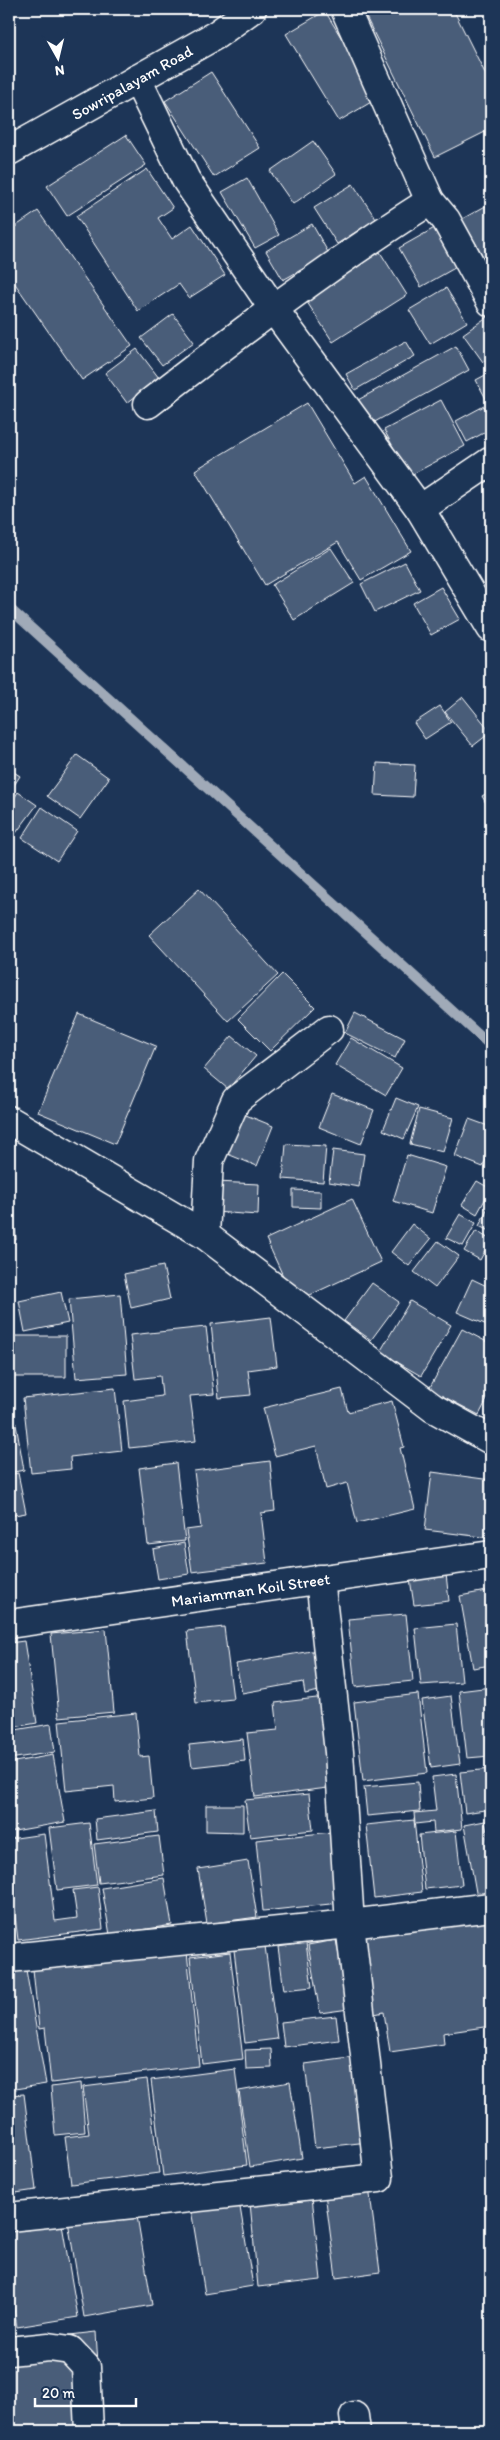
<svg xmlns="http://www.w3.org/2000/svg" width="500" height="2440" font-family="Itim,sans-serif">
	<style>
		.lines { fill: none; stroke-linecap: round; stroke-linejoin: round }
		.stream { stroke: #a0aab8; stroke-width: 10 }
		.building { fill: #4a5d79; stroke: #fff }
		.minor-casing { stroke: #fff; stroke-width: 31 }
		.minor { stroke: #1d3557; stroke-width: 28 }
		.labels { text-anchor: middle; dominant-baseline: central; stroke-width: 4.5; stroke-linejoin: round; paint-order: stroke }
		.street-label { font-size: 16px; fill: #fff; stroke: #1d3557 }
	</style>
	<rect width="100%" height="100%" fill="#1d3557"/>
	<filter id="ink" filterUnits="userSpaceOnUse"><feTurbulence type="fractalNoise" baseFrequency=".02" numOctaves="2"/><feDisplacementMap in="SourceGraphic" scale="10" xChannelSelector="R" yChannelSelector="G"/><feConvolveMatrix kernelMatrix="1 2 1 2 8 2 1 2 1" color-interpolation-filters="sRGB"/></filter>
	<g filter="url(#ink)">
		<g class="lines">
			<path class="stream" d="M 9,608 L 491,1046"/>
		</g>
		<path class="building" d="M 362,9 L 453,9 L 491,85 L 491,129 L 435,157 Z
			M 325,11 L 378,98 L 339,121 L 286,34 Z
			M 211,72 L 260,148 L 214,177 L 165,101 Z
			M 126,135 L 146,165 L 67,216 L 47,186 Z
			M 313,141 L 336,174 L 293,204 L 270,171 Z
			M 147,169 L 173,208 L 158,218 L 172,239 L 192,225 L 225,275 L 189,298 L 179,284 L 138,311 L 76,216 Z
			M 247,178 L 279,235 L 255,248 L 222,192 Z
			M 353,184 L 376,219 L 337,244 L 314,208 Z
			M 491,203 L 491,253 L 484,258 L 462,219 Z
			M 38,211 L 132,346 L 82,380 L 9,275 L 9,231 Z
			M 312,224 L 329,254 L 283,280 L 266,251 Z
			M 438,226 L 460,265 L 421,287 L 399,248 Z
			M 380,252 L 407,295 L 333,342 L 305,299 Z
			M 491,258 L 491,282 L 482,263 Z
			M 446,288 L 467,322 L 430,344 L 409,310 Z
			M 173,314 L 194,342 L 162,365 L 141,338 Z
			M 491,314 L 491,356 L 483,362 L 463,334 Z
			M 406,341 L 415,356 L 355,390 L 346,374 Z
			M 456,346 L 469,370 L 371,424 L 358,400 Z
			M 137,349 L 159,378 L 127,403 L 105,373 Z
			M 491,372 L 491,408 L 476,380 Z
			M 441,400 L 465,446 L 409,476 L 384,430 Z
			M 307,403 L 355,483 L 366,476 L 411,551 L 361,580 L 338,542 L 265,585 L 195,470 Z
			M 484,406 L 491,418 L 491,429 L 467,442 L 456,421 Z
			M 331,548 L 354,583 L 294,620 L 272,585 Z
			M 405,562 L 420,590 L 375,612 L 361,584 Z
			M 441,587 L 460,619 L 431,635 L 413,603 Z
			M 463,697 L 491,732 L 473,746 L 445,712 Z
			M 440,706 L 451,722 L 425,739 L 414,723 Z
			M 77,755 L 109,778 L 80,819 L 47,796 Z
			M 377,763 L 415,765 L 413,797 L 375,795 Z
			M 9,769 L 20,776 L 9,793 Z
			M 491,791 L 491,812 L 482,796 Z
			M 18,792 L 37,805 L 16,833 L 9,828 L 9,806 Z
			M 42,807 L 77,831 L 57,861 L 22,838 Z
			M 199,889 L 278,975 L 228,1021 L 149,935 Z
			M 282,974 L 315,1007 L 270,1051 L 238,1019 Z
			M 355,1013 L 405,1039 L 395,1058 L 345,1033 Z
			M 79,1014 L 156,1046 L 115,1144 L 38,1112 Z
			M 232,1036 L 256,1056 L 228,1089 L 204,1069 Z
			M 351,1038 L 402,1068 L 386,1095 L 335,1065 Z
			M 332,1094 L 374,1110 L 361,1144 L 319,1127 Z
			M 396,1098 L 418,1107 L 404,1139 L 383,1130 Z
			M 419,1109 L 453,1118 L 443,1152 L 410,1144 Z
			M 241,1113 L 273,1126 L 257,1166 L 225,1153 Z
			M 469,1119 L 491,1127 L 491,1146 L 483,1167 L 455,1156 Z
			M 286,1144 L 326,1146 L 323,1182 L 283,1179 Z
			M 333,1150 L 364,1154 L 359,1187 L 329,1182 Z
			M 407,1155 L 446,1167 L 432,1213 L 393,1201 Z
			M 477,1181 L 491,1189 L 477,1214 L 462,1205 Z
			M 216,1182 L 259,1184 L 258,1215 L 214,1212 Z
			M 9,1190 L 13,1190 L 16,1240 L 9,1240 Z
			M 293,1190 L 321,1191 L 321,1208 L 293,1207 Z
			M 352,1199 L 381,1262 L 295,1302 L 266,1239 Z
			M 491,1201 L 491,1232 L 479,1226 Z
			M 460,1214 L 476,1223 L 463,1246 L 446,1238 Z
			M 412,1224 L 431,1239 L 409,1266 L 391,1252 Z
			M 476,1231 L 491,1240 L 480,1260 L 464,1251 Z
			M 438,1241 L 459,1256 L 435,1288 L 414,1272 Z
			M 491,1255 L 491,1268 L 487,1266 Z
			M 163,1266 L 170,1299 L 131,1308 L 124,1274 Z
			M 472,1279 L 491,1288 L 491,1315 L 487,1325 L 457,1312 Z
			M 372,1283 L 399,1302 L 371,1340 L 344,1321 Z
			M 61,1292 L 68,1323 L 25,1332 L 19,1301 Z
			M 120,1294 L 127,1374 L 76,1378 L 69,1299 Z
			M 410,1301 L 451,1325 L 421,1376 L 380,1352 Z
			M 271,1317 L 277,1366 L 248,1370 L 251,1395 L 219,1398 L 211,1324 Z
			M 206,1327 L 214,1394 L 190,1396 L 196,1441 L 129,1448 L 124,1401 L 162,1396 L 160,1376 L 135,1379 L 130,1335 Z
			M 462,1329 L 491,1344 L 491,1392 L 479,1415 L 429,1389 Z
			M 13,1336 L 66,1336 L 66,1377 L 13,1377 Z
			M 115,1388 L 122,1451 L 70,1457 L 71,1469 L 31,1473 L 23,1398 Z
			M 342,1389 L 348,1412 L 392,1401 L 404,1447 L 400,1448 L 415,1509 L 357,1523 L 347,1483 L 326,1489 L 316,1446 L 275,1456 L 263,1408 Z
			M 9,1396 L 11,1396 L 24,1470 L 9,1473 Z
			M 270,1461 L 275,1511 L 261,1513 L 267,1563 L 192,1572 L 186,1530 L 201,1528 L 194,1471 Z
			M 176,1463 L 185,1541 L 148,1545 L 139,1468 Z
			M 432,1472 L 491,1480 L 491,1538 L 425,1530 Z
			M 18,1473 L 26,1513 L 9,1516 L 9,1475 Z
			M 184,1543 L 189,1574 L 158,1579 L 153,1549 Z
			M 446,1574 L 449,1601 L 414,1605 L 410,1579 Z
			M 491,1590 L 491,1665 L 473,1668 L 460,1596 Z
			M 406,1614 L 413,1681 L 355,1687 L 348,1619 Z
			M 456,1624 L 462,1682 L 421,1685 L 415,1628 Z
			M 224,1627 L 233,1699 L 196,1703 L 187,1631 Z
			M 106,1629 L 114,1712 L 59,1717 L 51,1634 Z
			M 24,1641 L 37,1723 L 9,1728 L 9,1643 Z
			M 317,1650 L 324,1690 L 305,1694 L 303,1682 L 242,1693 L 236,1664 Z
			M 491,1687 L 491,1756 L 467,1758 L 459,1691 Z
			M 418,1694 L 427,1773 L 363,1781 L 354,1702 Z
			M 451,1696 L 460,1764 L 431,1768 L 422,1700 Z
			M 325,1697 L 336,1787 L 255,1797 L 247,1733 L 278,1730 L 275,1703 Z
			M 136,1713 L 140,1757 L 149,1756 L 153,1798 L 115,1802 L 114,1786 L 66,1791 L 59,1721 Z
			M 51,1724 L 55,1752 L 9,1759 L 9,1731 Z
			M 243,1739 L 245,1761 L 192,1767 L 189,1745 Z
			M 53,1755 L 65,1822 L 9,1832 L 9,1763 Z
			M 491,1769 L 491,1809 L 465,1813 L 460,1772 Z
			M 456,1774 L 462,1829 L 434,1832 L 433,1822 L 415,1824 L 414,1813 L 436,1811 L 432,1777 Z
			M 418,1782 L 420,1811 L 367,1816 L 364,1787 Z
			M 309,1794 L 313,1830 L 250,1837 L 245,1800 Z
			M 206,1805 L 243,1805 L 243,1832 L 206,1831 Z
			M 156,1811 L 158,1832 L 97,1840 L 95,1819 Z
			M 414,1820 L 422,1892 L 374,1898 L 366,1825 Z
			M 485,1821 L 489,1844 L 491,1844 L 491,1895 L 477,1898 L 464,1825 Z
			M 89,1823 L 97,1885 L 57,1890 L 49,1828 Z
			M 456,1831 L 462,1885 L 425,1889 L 419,1835 Z
			M 332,1832 L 340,1903 L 263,1911 L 256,1840 Z
			M 44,1834 L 55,1921 L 77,1918 L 73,1890 L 98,1887 L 103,1929 L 18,1940 L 9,1869 L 9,1839 Z
			M 159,1836 L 164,1875 L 99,1883 L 94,1844 Z
			M 248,1861 L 257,1917 L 207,1924 L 198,1869 Z
			M 164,1878 L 172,1925 L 110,1935 L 102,1888 Z
			M 9,1890 L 14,1940 L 9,1941 Z
			M 491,1915 L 491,2026 L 443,2033 L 444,2044 L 390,2052 L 384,2012 L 370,2015 L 358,1934 Z
			M 336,1940 L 349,2009 L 320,2013 L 308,1945 Z
			M 306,1943 L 312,1987 L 284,1990 L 278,1947 Z
			M 265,1946 L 277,2039 L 245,2043 L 234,1950 Z
			M 187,1952 L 199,2066 L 51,2083 L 45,2028 L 39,2029 L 33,1969 Z
			M 230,1952 L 243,2059 L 202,2064 L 190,1957 Z
			M 26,1970 L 46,2084 L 9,2090 L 9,1973 Z
			M 336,2016 L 339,2040 L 284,2047 L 281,2022 Z
			M 271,2049 L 272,2068 L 246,2069 L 245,2050 Z
			M 357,2057 L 368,2142 L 315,2148 L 305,2064 Z
			M 235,2069 L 247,2165 L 163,2176 L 151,2080 Z
			M 147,2079 L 159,2173 L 71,2184 L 65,2137 L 89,2134 L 83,2087 Z
			M 290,2082 L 302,2158 L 250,2167 L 239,2091 Z
			M 81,2083 L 85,2132 L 55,2135 L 51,2087 Z
			M 24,2094 L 36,2190 L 9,2194 L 9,2095 Z
			M 369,2187 L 380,2272 L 336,2278 L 325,2193 Z
			M 238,2195 L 253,2286 L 205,2294 L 190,2203 Z
			M 312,2197 L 321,2280 L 258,2287 L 250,2203 Z
			M 136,2210 L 152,2305 L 84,2317 L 68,2221 Z
			M 61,2219 L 78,2317 L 17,2327 L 9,2279 L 9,2228 Z
			M 96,2332 L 102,2431 L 9,2431 L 9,2342 Z"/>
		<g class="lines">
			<defs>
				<g id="minor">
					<path d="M 345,9 L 430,201"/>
					<path d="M 137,79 L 186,180 L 273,308 L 420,509 L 491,628"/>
					<path id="s1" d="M 9,151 L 216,35 L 252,9"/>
					<path d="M 148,404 C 240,333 332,263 430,201 L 446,220 L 491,302"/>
					<path d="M 420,509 L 491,461"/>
					<path d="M 9,1120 L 205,1235 L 433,1408 L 491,1440"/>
					<path d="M 205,1235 L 209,1161 L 236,1100 L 329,1029"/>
					<path id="s2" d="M 9,1624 L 491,1555"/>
					<path d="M 9,1958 L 350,1924 L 491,1907"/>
					<path d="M 9,2217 L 379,2178 L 350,1924 L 339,1752 L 320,1579"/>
					<path d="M 9,2351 L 49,2347 L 70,2350 L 86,2367 L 89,2431"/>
					<path d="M 354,2416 L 356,2431"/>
				</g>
			</defs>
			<use href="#minor" class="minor-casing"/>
			<use href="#minor" class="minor"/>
		</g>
	</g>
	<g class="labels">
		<g class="street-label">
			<text stroke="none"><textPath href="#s1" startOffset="141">Sowripalayam Road</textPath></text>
			<text stroke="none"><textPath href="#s2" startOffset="244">Mariamman Koil Street</textPath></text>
		</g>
	</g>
	<rect width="500" height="2440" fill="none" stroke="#1d3557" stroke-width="30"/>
	<rect x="15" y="15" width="470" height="2410" fill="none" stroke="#fff" stroke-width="2" filter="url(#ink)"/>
	<g transform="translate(58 58) rotate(172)" stroke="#1d3557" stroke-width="4" paint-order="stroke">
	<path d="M0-4L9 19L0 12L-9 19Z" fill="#ffffff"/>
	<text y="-8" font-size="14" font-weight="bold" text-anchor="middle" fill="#ffffff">N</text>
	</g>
	<path d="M35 2398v8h101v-8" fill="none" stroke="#ffffff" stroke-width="2.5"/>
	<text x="42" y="2398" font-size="15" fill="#ffffff" stroke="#1d3557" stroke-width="4" paint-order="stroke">20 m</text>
</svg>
